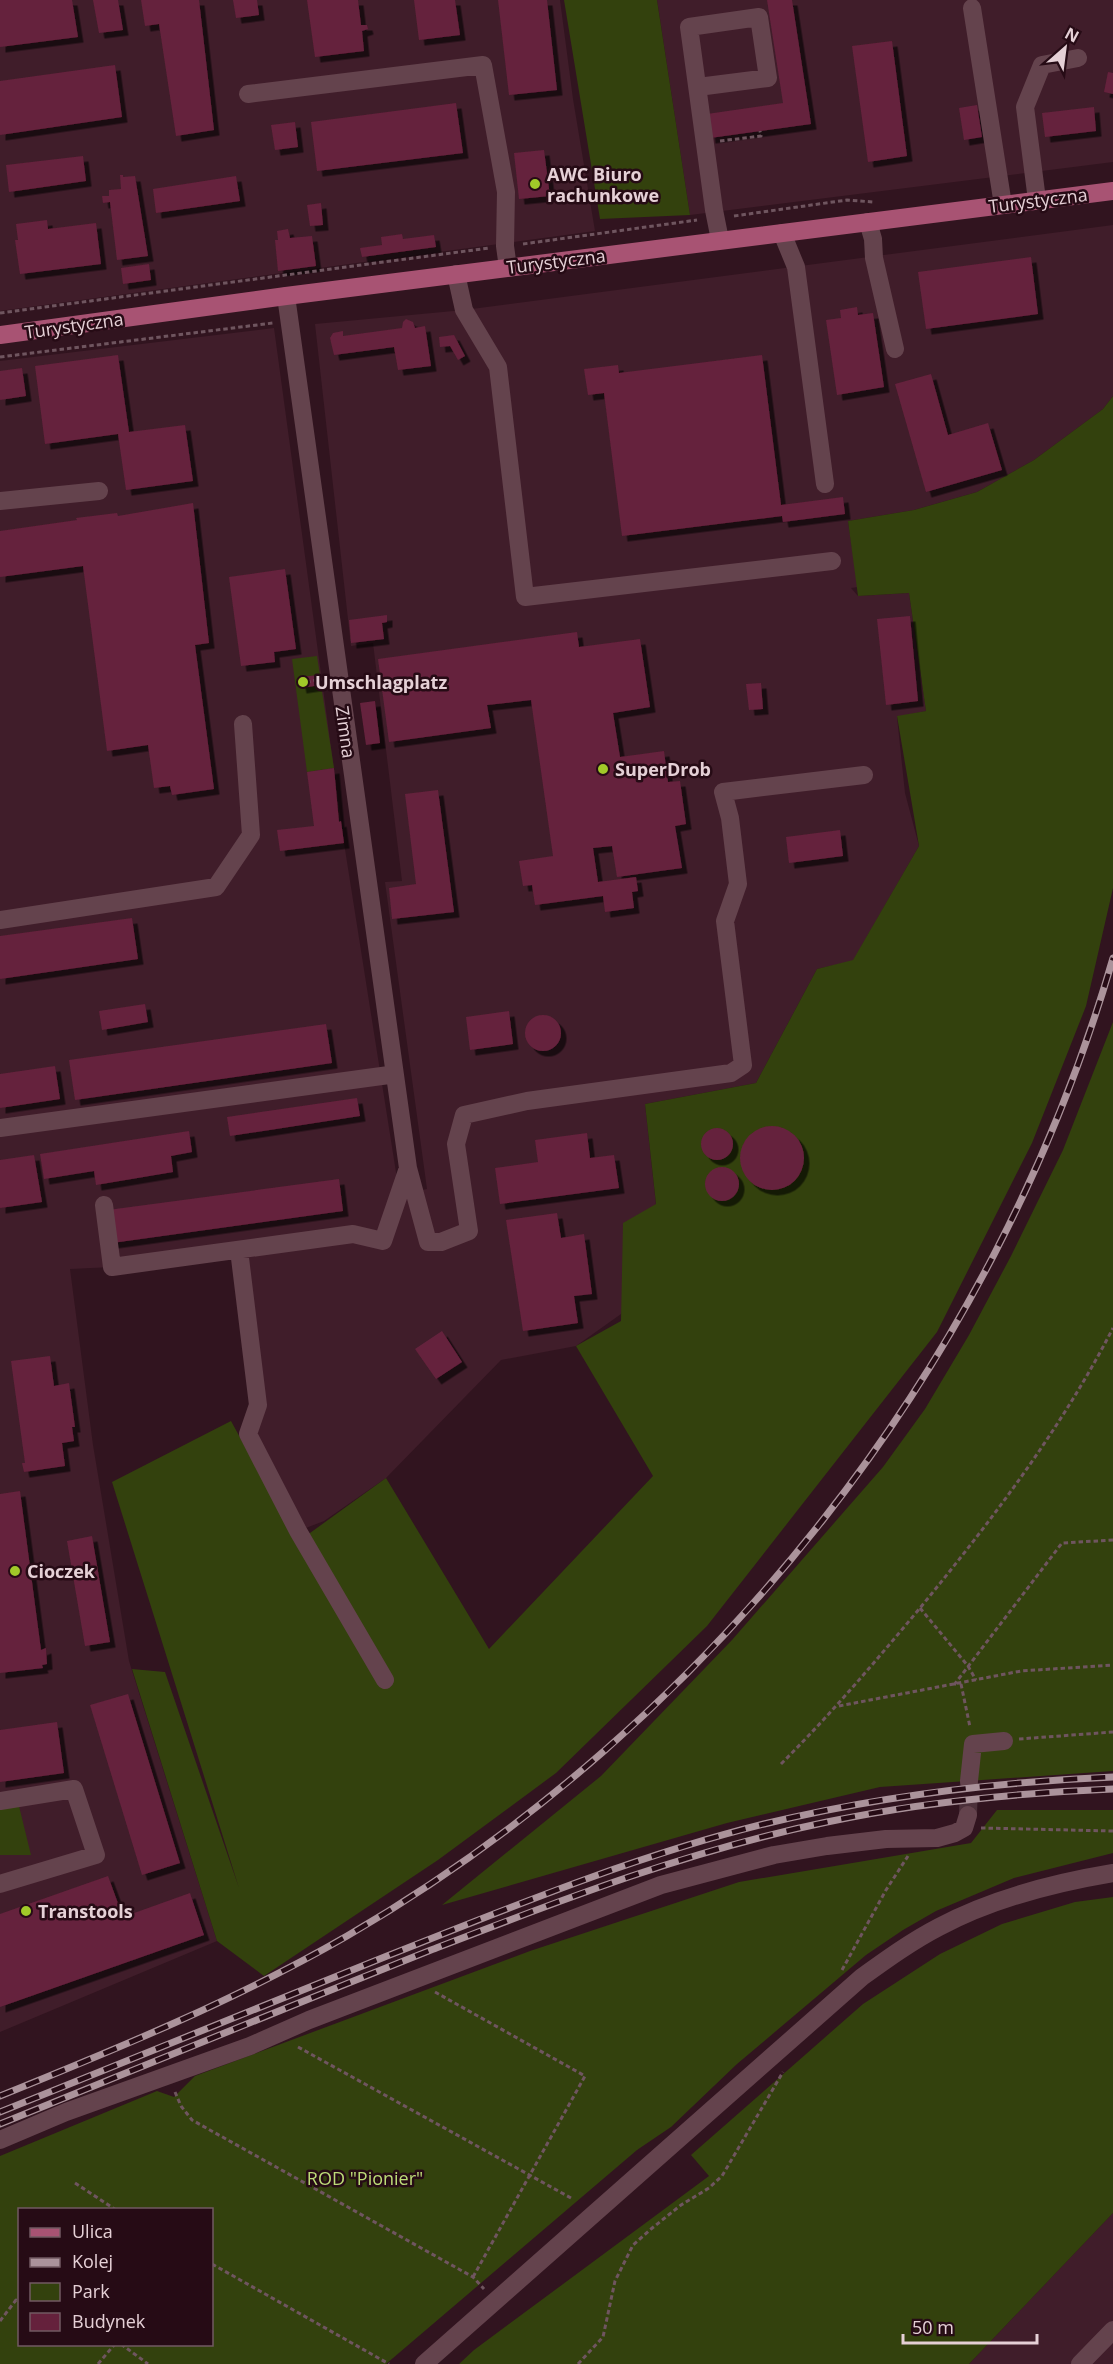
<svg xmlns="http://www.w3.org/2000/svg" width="1113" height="2364" font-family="'Open Sans',sans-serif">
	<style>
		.built { fill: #401d2a }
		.green { fill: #33410d; fill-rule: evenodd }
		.building { fill: #65213c; filter: url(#shadow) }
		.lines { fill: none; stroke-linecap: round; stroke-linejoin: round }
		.minor-tunnel { stroke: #4c303a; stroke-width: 18; stroke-dasharray: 18 9; stroke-linecap: butt }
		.path { stroke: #6f555f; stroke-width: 3; stroke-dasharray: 4.5 3; stroke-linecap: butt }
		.minor { stroke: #64434d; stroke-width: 18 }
		.major { stroke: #a85373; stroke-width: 18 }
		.rail-casing { stroke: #ab939b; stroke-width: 7 }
		.rail { stroke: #260b15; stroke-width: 4.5; stroke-dasharray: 14; stroke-linecap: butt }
		.poi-dot { fill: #a1c929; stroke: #260b15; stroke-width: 2 }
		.labels { text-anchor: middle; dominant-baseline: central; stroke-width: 5; stroke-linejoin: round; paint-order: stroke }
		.poi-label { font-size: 18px; font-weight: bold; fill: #e5d0d6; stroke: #260b15; text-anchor: start }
		.street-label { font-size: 18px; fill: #e5d0d6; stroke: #260b15 }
		.park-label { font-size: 18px; fill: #bddc78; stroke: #260b15 }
	</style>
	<defs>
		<filter id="shadow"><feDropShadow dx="5.5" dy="5.5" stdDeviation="0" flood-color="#0009"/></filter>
	</defs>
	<rect width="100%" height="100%" fill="#31141f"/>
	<path class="built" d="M 0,0 L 560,0 L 573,99 L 595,231 L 0,311 Z
		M 657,0 L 1113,0 L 1113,162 L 690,215 Z
		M 1113,225 L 1113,396 L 1103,409 L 1034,460 L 977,492 L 914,510 L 848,521 L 858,587 L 851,588 L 858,596 L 909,593 L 926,711 L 897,717 L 905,793 L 919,846 L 853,961 L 817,969 L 756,1083 L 645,1104 L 656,1205 L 621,1314 L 576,1346 L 501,1360 L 386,1478 L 324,1521 L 298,1531 L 248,1434 L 258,1405 L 239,1250 L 112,1267 L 70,1269 L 93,1445 L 129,1661 L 217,1941 L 0,2032 L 0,361 L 274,328 L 344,843 L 398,1185 L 406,1193 L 427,1189 L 385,882 L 402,881 L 373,643 L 351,646 L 315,324 L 464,310 Z
		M 1113,2213 L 1113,2364 L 969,2364 L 1027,2303 Z"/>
	<path class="green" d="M 564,0 L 657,0 L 690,215 L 600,219 Z
		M 1113,396 L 1113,888 L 1086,1006 L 1032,1143 L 937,1332 L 707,1626 L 556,1773 L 438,1860 L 264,1976 L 217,1941 L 132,1669 L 165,1672 L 239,1888 L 112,1482 L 231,1421 L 294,1536 L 310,1533 L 386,1478 L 489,1649 L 653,1476 L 576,1346 L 621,1321 L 623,1223 L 656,1204 L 645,1104 L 756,1083 L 817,969 L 853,960 L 919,846 L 897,716 L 926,711 L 909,593 L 858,596 L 848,521 L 914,510 L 977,492 L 1034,460 L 1103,409 Z
		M 317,656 L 320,675 L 300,677 L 301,688 L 321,685 L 334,768 L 307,772 L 292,659 Z
		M 1113,1022 L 1113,1771 L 880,1787 L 727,1823 L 442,1905 L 601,1776 L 732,1640 L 883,1467 L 925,1409 L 969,1335 L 1011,1256 L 1063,1150 Z
		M 18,1802 L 31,1855 L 0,1855 L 0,1806 Z
		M 997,1810 L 1113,1810 L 1113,1853 L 1014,1878 L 936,1911 L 903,1930 L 866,1955 L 737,2064 L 671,2127 L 637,2150 L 386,2364 L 0,2364 L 0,2156 L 157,2091 L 174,2097 L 195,2076 L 530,1951 L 739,1882 L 971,1843 ZM 20,2210 L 212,2210 L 212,2344 L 20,2344 Z
		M 1113,1897 L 1113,2213 L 969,2364 L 459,2364 L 474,2350 L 709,2176 L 691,2155 L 863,2004 L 940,1954 L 1002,1924 L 1075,1902 Z"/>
	<path class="building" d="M 0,0 L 72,0 L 78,37 L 0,47 Z
		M 93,0 L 118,0 L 123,30 L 99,33 Z
		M 141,0 L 199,0 L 214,130 L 176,136 L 159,24 L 145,26 Z
		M 233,0 L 257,0 L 259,15 L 236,18 Z
		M 307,0 L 358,0 L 361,25 L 367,25 L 368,29 L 362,31 L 364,51 L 315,57 Z
		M 414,0 L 455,0 L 460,35 L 419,40 Z
		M 498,0 L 547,0 L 557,90 L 509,95 Z
		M 767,0 L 792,0 L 811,124 L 710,138 L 707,114 L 783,103 Z
		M 892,41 L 907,156 L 868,162 L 852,46 Z
		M 115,65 L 122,117 L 0,135 L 0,81 Z
		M 1108,72 L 1113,73 L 1113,94 L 1104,92 Z
		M 456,103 L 463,153 L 317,171 L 311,122 Z
		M 977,105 L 982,137 L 964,140 L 959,108 Z
		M 1094,107 L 1096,131 L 1045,137 L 1042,113 Z
		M 295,122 L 298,147 L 275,150 L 271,125 Z
		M 544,150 L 550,196 L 519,199 L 514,153 Z
		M 83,156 L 86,181 L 9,192 L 6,165 Z
		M 120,175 L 123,175 L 123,177 L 135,176 L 148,256 L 117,260 L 110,202 L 103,203 L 102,196 L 109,196 L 109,190 L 121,189 Z
		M 236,176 L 240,201 L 156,213 L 153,189 Z
		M 321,203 L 323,225 L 310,226 L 307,205 Z
		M 47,220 L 48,229 L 96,223 L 101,264 L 20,274 L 15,240 L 18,240 L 16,224 Z
		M 288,229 L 290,238 L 312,236 L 316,266 L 278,271 L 275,240 L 278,240 L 277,231 Z
		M 402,234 L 403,239 L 434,235 L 436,247 L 362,257 L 360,248 L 382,245 L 381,237 Z
		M 1031,257 L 1038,314 L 926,329 L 918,272 Z
		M 149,264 L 151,280 L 123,284 L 121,268 Z
		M 857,307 L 858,315 L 873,313 L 884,387 L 837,395 L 826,320 L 841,318 L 840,310 Z
		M 406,319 L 413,322 L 415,328 L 425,326 L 431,366 L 398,370 L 394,347 L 334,355 L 330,338 L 333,333 L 343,331 L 343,336 L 402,328 L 403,322 Z
		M 454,335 L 465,356 L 458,360 L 450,346 L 440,347 L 439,337 Z
		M 118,355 L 129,432 L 185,425 L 193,481 L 126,490 L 118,434 L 45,444 L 35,366 Z
		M 762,355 L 781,505 L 843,497 L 845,514 L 783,522 L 782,516 L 622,536 L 604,393 L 588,395 L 584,369 L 618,365 L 619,373 Z
		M 22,368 L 26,396 L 0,400 L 0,371 Z
		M 931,374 L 948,435 L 988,423 L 1002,470 L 926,492 L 895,384 Z
		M 193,503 L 209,643 L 195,645 L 214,789 L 172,795 L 170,786 L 154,788 L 148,745 L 107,751 L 83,566 L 0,577 L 0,531 L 77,520 L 76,518 L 117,513 L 118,516 Z
		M 285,569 L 296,649 L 274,652 L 275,662 L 241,666 L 229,577 Z
		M 387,615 L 387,622 L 382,623 L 384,639 L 351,643 L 349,620 Z
		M 910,616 L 918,701 L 886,705 L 877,619 Z
		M 577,632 L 579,647 L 640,639 L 650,707 L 613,713 L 620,757 L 664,751 L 668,782 L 680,781 L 686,824 L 675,826 L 682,868 L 617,877 L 612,846 L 593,848 L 598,882 L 636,877 L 638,891 L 632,892 L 634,908 L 605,912 L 603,896 L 535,905 L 532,885 L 523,886 L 519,861 L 553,856 L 531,700 L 487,705 L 491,728 L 389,742 L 378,659 Z
		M 320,675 L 321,685 L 301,688 L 299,677 Z
		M 761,683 L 763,709 L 749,710 L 746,684 Z
		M 375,701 L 380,743 L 366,745 L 360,703 Z
		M 334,768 L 339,822 L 341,821 L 344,843 L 280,851 L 277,830 L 314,826 L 307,772 Z
		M 438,790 L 454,912 L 392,919 L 389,888 L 416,884 L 405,794 Z
		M 840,830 L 843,856 L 789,863 L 786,837 Z
		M 132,918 L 138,959 L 0,979 L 0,936 Z
		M 145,1004 L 148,1022 L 102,1030 L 99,1011 Z
		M 509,1011 L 513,1044 L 470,1050 L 466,1017 Z
		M525 1033a18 18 0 1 1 36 0a18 18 0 1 1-36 0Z
		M 326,1024 L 332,1063 L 75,1100 L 69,1060 Z
		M 55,1066 L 60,1099 L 0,1108 L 0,1074 Z
		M 357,1098 L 360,1116 L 230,1136 L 227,1117 Z
		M740 1158a32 32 0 1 1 64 0a32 32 0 1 1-64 0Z
		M701 1144a16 16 0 1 1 32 0a16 16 0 1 1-32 0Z
		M 189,1131 L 192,1152 L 171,1156 L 173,1172 L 96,1185 L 94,1171 L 44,1179 L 40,1154 Z
		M 587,1133 L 590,1158 L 614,1155 L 619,1188 L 500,1204 L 495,1168 L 538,1162 L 535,1140 Z
		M 34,1155 L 42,1202 L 0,1208 L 0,1160 Z
		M705 1184a17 17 0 1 1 34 0a17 17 0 1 1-34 0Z
		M 339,1179 L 343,1211 L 112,1243 L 108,1210 Z
		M 557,1213 L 561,1238 L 584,1234 L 592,1294 L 574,1296 L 578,1323 L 523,1331 L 506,1220 Z
		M 442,1331 L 462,1362 L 436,1379 L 415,1349 Z
		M 50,1356 L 54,1386 L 69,1383 L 75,1427 L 72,1427 L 74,1441 L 62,1443 L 65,1466 L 24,1472 L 22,1463 L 25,1463 L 11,1361 Z
		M 20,1491 L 41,1650 L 46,1648 L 47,1664 L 42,1665 L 43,1668 L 0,1673 L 0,1494 Z
		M 92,1536 L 110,1642 L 85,1646 L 67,1541 Z
		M 128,1694 L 180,1863 L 142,1875 L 90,1705 Z
		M 57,1722 L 64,1773 L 0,1782 L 0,1730 Z
		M 108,1876 L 123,1917 L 190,1893 L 204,1935 L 0,2007 L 0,1914 Z"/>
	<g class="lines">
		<path class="minor-tunnel" d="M 968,1815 L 969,1781"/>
		<path class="path" d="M 720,141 L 761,136 L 760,131
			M 734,216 L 847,200 L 873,202
			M 523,244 L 697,220
			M 0,313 L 489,248
			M 0,357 L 273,323
			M 306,682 L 322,679
			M 920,1608 L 968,1666 L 976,1680
			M 961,1684 L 970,1727
			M 954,1685 L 1062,1543 L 1113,1540
			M 839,1706 L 1021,1671 L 1113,1665
			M 1019,1739 L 1113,1732
			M 781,1764 C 831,1714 875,1662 920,1608 C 992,1520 1061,1429 1113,1328
			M 981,1828 L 1113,1831
			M 842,1970 L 886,1890 L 908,1856
			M 435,1992 L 585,2076 L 473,2277
			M 298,2047 L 571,2198
			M 175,2092 L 181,2106 L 192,2120 L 473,2277 L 484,2289
			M 75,2183 L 116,2210
			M 212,2264 L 389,2364
			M 0,2321 L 16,2300 L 20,2303
			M 121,2344 L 148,2364
			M 98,2364 L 115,2344
			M 578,2364 L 603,2337 L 615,2281 L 633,2245 L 651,2229 L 681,2205 L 709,2188 L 722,2176 L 783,2072"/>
		<path class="minor" d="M 972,8 L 1003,205
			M 698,87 L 768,78 L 759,17 L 689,27 L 714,210 L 720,240
			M 248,94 L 483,65 L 506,192 L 505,246 L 508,268
			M 1037,200 L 1025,107 L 1042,65 L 1078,58
			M 868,222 L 873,239 L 874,258 L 895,349
			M 782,233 L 796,267 L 825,484
			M 456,274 L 464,310 L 498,367 L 525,597 L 832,561
			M 286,296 L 408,1168 L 428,1242 L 441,1242 L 469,1231 L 456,1144 L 464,1115 L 527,1101 L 731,1073 L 743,1065 L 725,921 L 738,884 L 730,818 L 723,792 L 864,775
			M 0,501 L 99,491
			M 0,920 L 216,887 L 251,835 L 243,724
			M 0,1128 L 389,1075
			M 104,1205 L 112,1267 L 353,1234 L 383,1241 L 408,1168
			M 239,1250 L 258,1405 L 248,1434 L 298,1531 L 385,1680
			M 969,1781 L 973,1744 L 1004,1741
			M 0,1801 L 74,1789 L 96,1855 L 0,1884
			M 0,2140 L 66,2112 L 250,2046 L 309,2020 L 661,1885 L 774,1855 L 827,1846 L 886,1839 L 937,1838 L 955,1833 L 964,1828 L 968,1815
			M 424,2364 L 862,1977 C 887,1959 912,1941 939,1927 C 993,1898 1053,1883 1113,1873
			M 1080,2364 L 1113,2330"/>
		<path class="major" d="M 0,335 L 286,296 L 1113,191"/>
		<defs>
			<path id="rail" d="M 0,2096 C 119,2048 236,2000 347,1936 C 713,1723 995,1365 1113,958
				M 0,2112 C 129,2060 258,2008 387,1956 C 511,1907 635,1856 764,1824 C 879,1796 995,1782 1113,1777
				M 0,2124 C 144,2066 287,2007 431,1950 C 561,1900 690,1850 827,1822 C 921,1802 1017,1793 1113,1789"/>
		</defs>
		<use href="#rail" class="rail-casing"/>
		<use href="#rail" class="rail"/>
	</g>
	<g class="poi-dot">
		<circle cx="535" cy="184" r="6"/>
		<circle cx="303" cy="682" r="6"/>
		<circle cx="603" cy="769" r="6"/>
		<circle cx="15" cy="1571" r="6"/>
		<circle cx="26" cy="1911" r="6"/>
	</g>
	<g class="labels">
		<g class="poi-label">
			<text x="547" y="174">AWC Biuro<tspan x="547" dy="21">rachunkowe</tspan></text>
			<text x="315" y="682">Umschlagplatz</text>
			<text x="615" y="769">SuperDrob</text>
			<text x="27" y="1571">Cioczek</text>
			<text x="38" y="1911">Transtools</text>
		</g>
		<g class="street-label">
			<text transform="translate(1038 200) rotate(-7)">Turystyczna</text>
			<text transform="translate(556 261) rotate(-7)">Turystyczna</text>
			<text transform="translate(74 325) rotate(-8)">Turystyczna</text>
			<text transform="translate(346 732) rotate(82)">Zimna</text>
		</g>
		<g class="park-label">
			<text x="365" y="2178">ROD "Pionier"</text>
		</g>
	</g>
	<rect x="18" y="2208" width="195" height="138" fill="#260b15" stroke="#725a62" stroke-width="1.5"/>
	<rect x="30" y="2228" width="30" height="9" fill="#a85373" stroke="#725a62" stroke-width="1.5"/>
	<text x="72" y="2238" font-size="18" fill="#e5d0d6">Ulica</text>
	<rect x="30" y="2258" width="30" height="9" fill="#ab939b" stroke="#725a62" stroke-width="1.5"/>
	<text x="72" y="2268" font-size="18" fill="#e5d0d6">Kolej</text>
	<rect x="30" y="2283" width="30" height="18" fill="#33410d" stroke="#725a62" stroke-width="1.5"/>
	<text x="72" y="2298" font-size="18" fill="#e5d0d6">Park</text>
	<rect x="30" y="2313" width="30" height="18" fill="#65213c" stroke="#725a62" stroke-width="1.5"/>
	<text x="72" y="2328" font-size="18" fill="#e5d0d6">Budynek</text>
	<g transform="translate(1065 48) rotate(28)" stroke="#260b15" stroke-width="4.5" paint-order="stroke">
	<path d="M0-4.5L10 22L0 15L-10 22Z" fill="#e5d0d6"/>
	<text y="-9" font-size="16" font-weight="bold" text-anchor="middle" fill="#e5d0d6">N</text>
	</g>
	<path d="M903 2334v9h134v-9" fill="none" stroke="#e5d0d6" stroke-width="3"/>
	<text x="912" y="2334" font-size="18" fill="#e5d0d6" stroke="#260b15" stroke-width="4.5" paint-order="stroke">50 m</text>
</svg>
